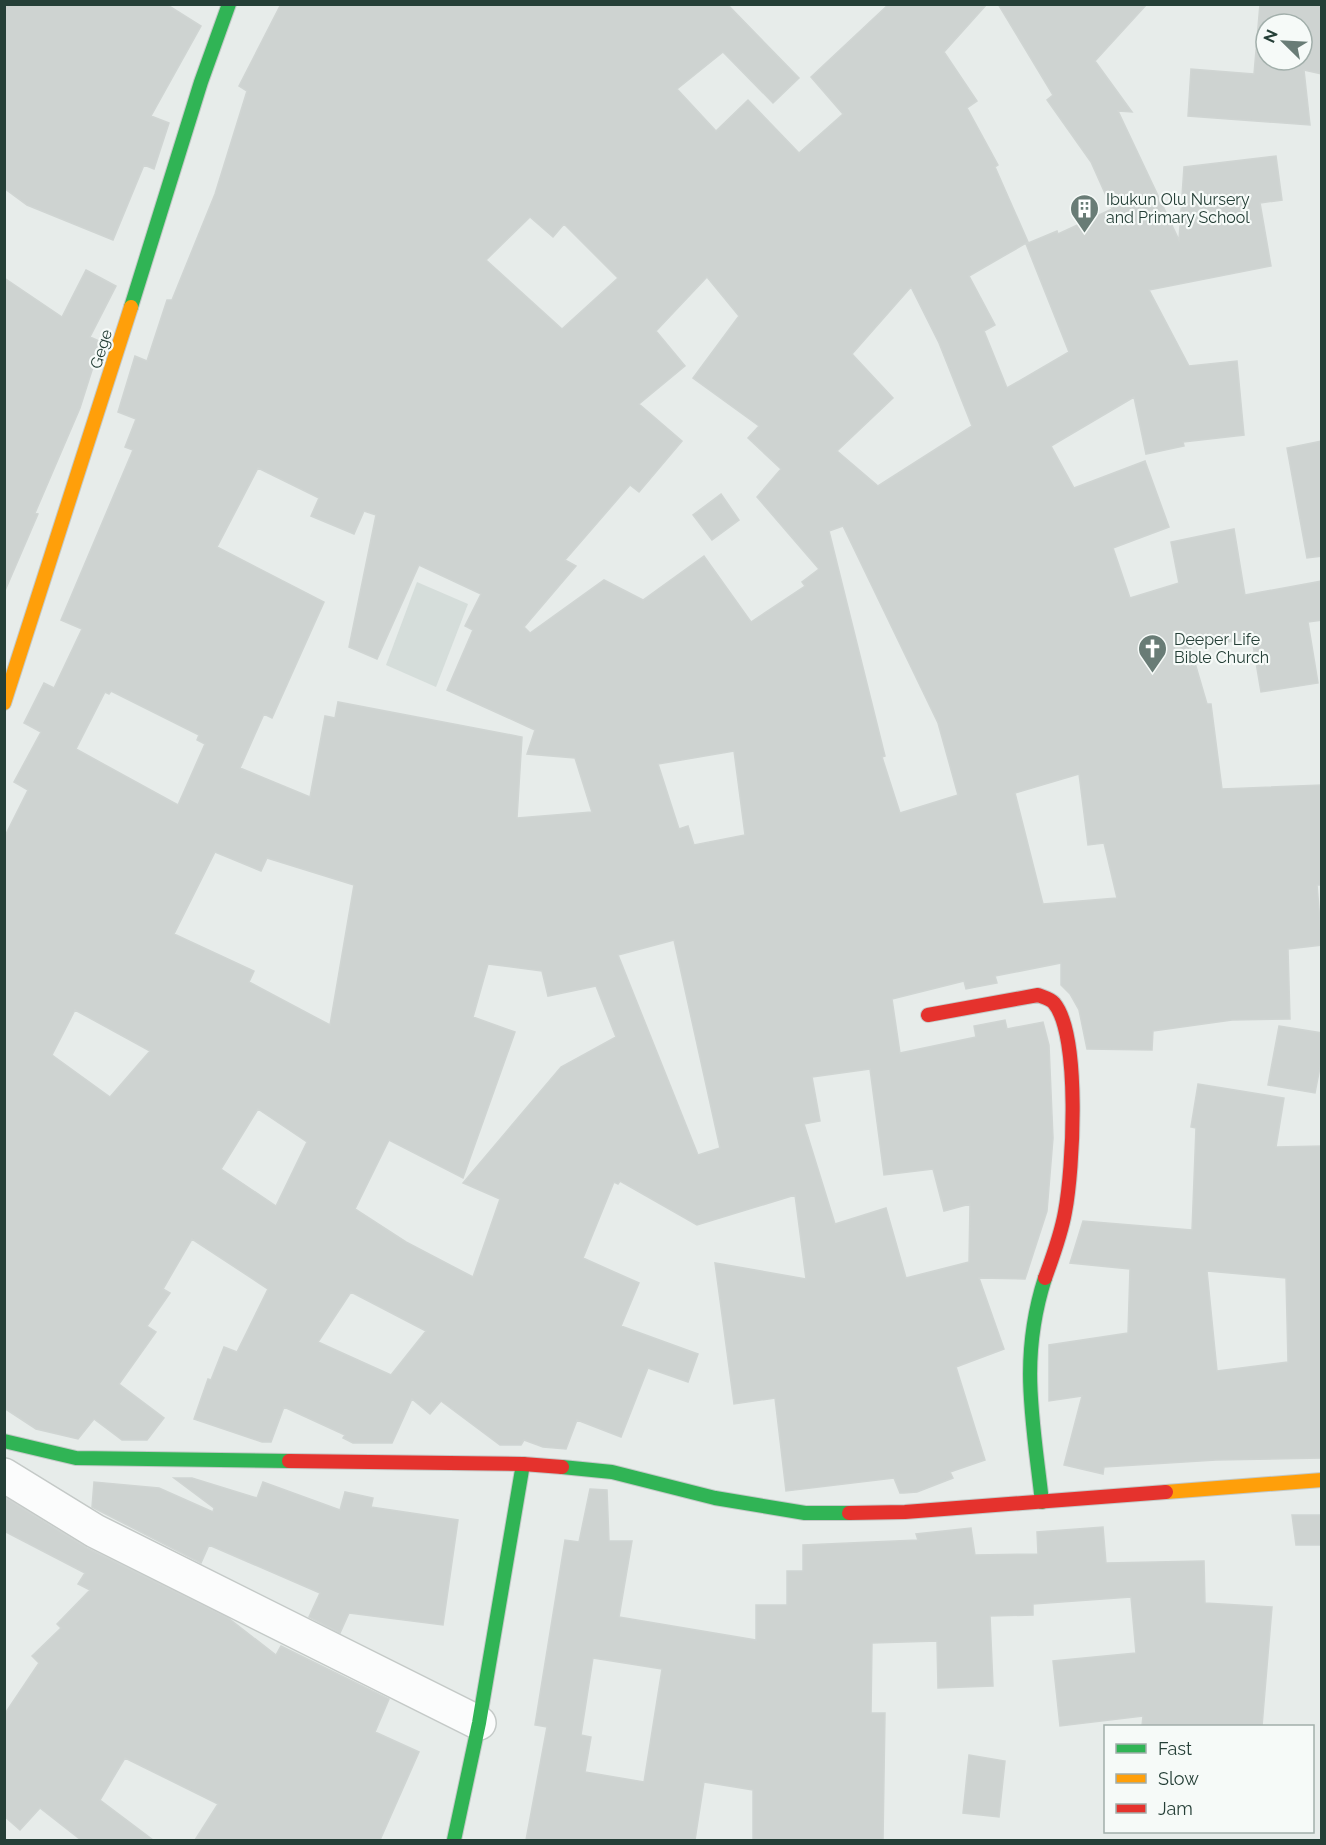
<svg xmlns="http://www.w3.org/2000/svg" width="1326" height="1845" font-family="Raleway,sans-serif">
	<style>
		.built { fill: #d5ddda }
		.building { fill: #ced3d1; stroke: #d0d5d3; stroke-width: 1.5; fill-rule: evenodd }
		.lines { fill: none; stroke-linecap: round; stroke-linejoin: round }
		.street-casing { stroke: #c4c9c7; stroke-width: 36 }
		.fast-casing { stroke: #c3c9c7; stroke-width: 16 }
		.slow-casing { stroke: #c3c9c7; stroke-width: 16 }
		.jam-casing { stroke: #c3c9c7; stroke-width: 16 }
		.street { stroke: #fbfcfc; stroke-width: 33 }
		.fast { stroke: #30b455; stroke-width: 14 }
		.slow { stroke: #ff9f0a; stroke-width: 14 }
		.jam { stroke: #e5322d; stroke-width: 14 }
		.labels { text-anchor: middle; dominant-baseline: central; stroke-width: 4.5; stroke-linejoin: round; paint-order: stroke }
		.poi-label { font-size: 16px; fill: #253f37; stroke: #f6faf8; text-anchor: start }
		.street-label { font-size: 16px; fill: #253f37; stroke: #f6faf8 }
	</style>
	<rect width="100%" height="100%" fill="#e7ecea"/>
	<path class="built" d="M 417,582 L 468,604 L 436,687 L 386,665 Z"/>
	<path class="building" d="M 4,4 L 166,4 L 201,26 L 151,116 L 169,123 L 154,169 L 144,165 L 113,240 L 27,205 L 4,188 Z
		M 281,4 L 727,4 L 799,78 L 773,103 L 723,52 L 677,89 L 716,131 L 748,100 L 799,153 L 843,114 L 811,77 L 889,4 L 987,4 L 944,52 L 977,101 L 967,108 L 998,165 L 995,167 L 1028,242 L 969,276 L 995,325 L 984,331 L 1007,388 L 1069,352 L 1026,244 L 1057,231 L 1058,234 L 1112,209 L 1091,162 L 1047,100 L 1053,95 L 998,4 L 1147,4 L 1095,61 L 1132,112 L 1118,111 L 1179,240 L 1184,167 L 1276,156 L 1282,200 L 1260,203 L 1271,266 L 1149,290 L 1189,366 L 1237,361 L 1244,435 L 1183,442 L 1184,446 L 1146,454 L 1134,397 L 1051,446 L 1074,488 L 1145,461 L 1169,527 L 1113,548 L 1130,598 L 1179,583 L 1171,542 L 1234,529 L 1245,595 L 1322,581 L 1322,620 L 1308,622 L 1318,683 L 1261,692 L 1252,639 L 1190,646 L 1207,704 L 1211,704 L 1222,789 L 1322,785 L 1322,885 L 1317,885 L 1322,945 L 1288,949 L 1290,1019 L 1232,1020 L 1153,1031 L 1152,1050 L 1087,1049 L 1079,1010 L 1070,994 L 1061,985 L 1061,963 L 995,976 L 997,983 L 966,989 L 964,981 L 892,999 L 900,1053 L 976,1037 L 974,1026 L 1005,1020 L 1007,1029 L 1043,1022 L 1049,1045 L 1053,1138 L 1047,1211 L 1025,1279 L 979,1278 L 1004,1349 L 956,1367 L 985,1460 L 950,1472 L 953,1478 L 917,1492 L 904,1493 L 900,1493 L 894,1478 L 786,1491 L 775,1398 L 734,1404 L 715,1263 L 806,1279 L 795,1195 L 697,1225 L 620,1181 L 618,1184 L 614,1182 L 583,1258 L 639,1283 L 621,1326 L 698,1354 L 688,1382 L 648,1368 L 621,1437 L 577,1420 L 566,1449 L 543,1447 L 524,1440 L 521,1445 L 500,1445 L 441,1401 L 430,1414 L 412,1399 L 392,1443 L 353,1443 L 343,1438 L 345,1435 L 284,1407 L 271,1442 L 262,1442 L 194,1419 L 208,1379 L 211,1380 L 224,1347 L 237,1352 L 268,1289 L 192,1239 L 163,1289 L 170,1293 L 147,1326 L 156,1332 L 119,1384 L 164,1418 L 147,1440 L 122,1440 L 94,1419 L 78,1439 L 36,1429 L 4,1408 L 4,838 L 28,790 L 14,782 L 41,732 L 24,723 L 44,683 L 54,688 L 82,629 L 61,620 L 133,450 L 125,447 L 136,419 L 118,412 L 135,356 L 147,361 L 167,300 L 172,300 L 215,194 L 247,91 L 239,86 ZM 530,217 L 553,237 L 564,224 L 618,278 L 562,329 L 486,260 ZM 707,277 L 739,316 L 693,378 L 759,426 L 748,438 L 781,469 L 757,497 L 819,569 L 802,582 L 805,586 L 751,622 L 704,556 L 643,600 L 604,580 L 530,633 L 524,627 L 576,566 L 565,560 L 630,485 L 639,492 L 682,441 L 639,404 L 685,366 L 656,331 ZM 911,287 L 939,343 L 972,426 L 878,486 L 837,451 L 893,398 L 852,354 ZM 258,468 L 319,498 L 311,516 L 354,534 L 364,511 L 376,515 L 349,647 L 377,659 L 419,565 L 481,594 L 465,626 L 473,630 L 447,690 L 535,730 L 527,754 L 575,758 L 592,812 L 517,818 L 522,737 L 338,702 L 335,718 L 325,716 L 310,797 L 240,768 L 264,714 L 272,718 L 324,602 L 217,547 ZM 843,526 L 938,723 L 958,795 L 900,813 L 882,757 L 885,756 L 829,531 ZM 111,691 L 199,735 L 197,740 L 205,744 L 178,805 L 76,749 L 105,692 L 109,694 ZM 734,751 L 745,835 L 694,845 L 688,826 L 679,829 L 658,764 ZM 1079,774 L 1088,845 L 1104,843 L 1117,898 L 1043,904 L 1015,793 ZM 215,852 L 261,871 L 267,858 L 354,885 L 330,1025 L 249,982 L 254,971 L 174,934 ZM 674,940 L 720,1148 L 698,1155 L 618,955 ZM 488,964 L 542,971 L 548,996 L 596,986 L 616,1037 L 561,1067 L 463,1183 L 500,1199 L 473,1277 L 406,1242 L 355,1209 L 389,1140 L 463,1178 L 515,1032 L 473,1017 ZM 75,1010 L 150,1051 L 110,1097 L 52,1055 ZM 870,1069 L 884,1175 L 933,1169 L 944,1211 L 970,1204 L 969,1262 L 906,1278 L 886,1208 L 835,1224 L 804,1124 L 820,1121 L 812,1077 ZM 258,1109 L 307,1142 L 276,1206 L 221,1169 ZM 351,1292 L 426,1331 L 391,1375 L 318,1342 Z
		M 1260,4 L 1322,4 L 1322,74 L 1304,70 L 1310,125 L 1188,116 L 1191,69 L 1254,74 ZM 1266,24 L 1302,24 L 1302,60 L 1266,60 Z
		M 86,270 L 116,286 L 90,337 L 101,342 L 80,408 L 35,513 L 38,514 L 4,593 L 4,278 L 62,317 Z
		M 1322,441 L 1322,556 L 1307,558 L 1287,448 Z
		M 721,494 L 739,520 L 712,540 L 693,515 Z
		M 1279,1026 L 1322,1033 L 1322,1057 L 1315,1093 L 1268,1085 Z
		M 1198,1084 L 1284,1098 L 1276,1147 L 1322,1146 L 1322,1458 L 1216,1460 L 1104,1467 L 1103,1474 L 1064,1465 L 1082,1396 L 1049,1401 L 1049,1345 L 1128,1333 L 1130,1269 L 1070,1263 L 1083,1221 L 1192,1230 L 1196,1128 L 1191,1127 ZM 1207,1271 L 1286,1278 L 1288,1362 L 1217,1371 Z
		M 174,1478 L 192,1478 L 257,1498 L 263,1482 L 340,1510 L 345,1492 L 373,1498 L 371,1507 L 458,1520 L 443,1625 L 349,1613 L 340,1633 L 309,1617 L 320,1593 L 209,1545 L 201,1563 L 92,1507 L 94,1482 L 159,1488 L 213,1512 L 214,1508 Z
		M 590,1489 L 607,1490 L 609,1541 L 632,1541 L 619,1617 L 756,1640 L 756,1605 L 787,1605 L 787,1571 L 803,1571 L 803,1545 L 918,1540 L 916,1534 L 971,1528 L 975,1555 L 1038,1554 L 1037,1532 L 1103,1527 L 1106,1563 L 1204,1561 L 1205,1603 L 1272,1607 L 1262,1726 L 1142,1726 L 1143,1716 L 1060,1726 L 1053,1661 L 1136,1653 L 1131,1597 L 1033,1604 L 1033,1615 L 990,1616 L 993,1686 L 938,1688 L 937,1641 L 872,1643 L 871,1713 L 885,1713 L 883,1840 L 753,1840 L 753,1790 L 704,1782 L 695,1840 L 526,1840 L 547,1727 L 535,1725 L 565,1540 L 579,1542 ZM 593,1658 L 662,1669 L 644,1782 L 585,1772 L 591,1737 L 581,1735 Z
		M 4,1497 L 87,1548 L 228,1618 L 276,1655 L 281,1646 L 389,1699 L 375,1732 L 419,1752 L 380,1840 L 195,1840 L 218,1804 L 125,1758 L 100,1800 L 153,1840 L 81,1840 L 40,1808 L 20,1830 L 4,1816 L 4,1715 L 39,1663 L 32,1656 L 61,1628 L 57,1624 L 90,1590 L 78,1584 L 85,1573 L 4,1531 Z
		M 1292,1515 L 1322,1515 L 1322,1545 L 1296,1545 Z
		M 969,1755 L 1005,1761 L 999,1817 L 963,1813 Z"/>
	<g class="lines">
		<defs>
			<path id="street" d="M 4,1475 L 95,1531 L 479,1723"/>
			<path id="fast" d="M 131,307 L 201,82 L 229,4
				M 4,1441 L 76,1458 L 289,1461
				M 562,1467 L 612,1472 L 715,1498 L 805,1513 L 849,1513
				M 1042,1502 C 1033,1420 1019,1359 1045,1278
				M 454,1840 L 479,1723 L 523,1464"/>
			<path id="slow" d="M 4,703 L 131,307
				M 1166,1492 L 1322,1480"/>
			<path id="jam" d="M 928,1015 L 1038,995 C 1043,997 1051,999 1054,1003 C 1081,1035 1073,1171 1065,1212 C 1061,1235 1053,1256 1045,1278
				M 289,1461 L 523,1464 L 562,1467
				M 849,1513 L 905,1512 L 1166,1492"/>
		</defs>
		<use href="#street" class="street-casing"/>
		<use href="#fast" class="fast-casing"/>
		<use href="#slow" class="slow-casing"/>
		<use href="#jam" class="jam-casing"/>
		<use href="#street" class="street"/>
		<use href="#fast" class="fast"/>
		<use href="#slow" class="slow"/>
		<use href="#jam" class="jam"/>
	</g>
	<defs>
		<symbol id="building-pin" viewBox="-11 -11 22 30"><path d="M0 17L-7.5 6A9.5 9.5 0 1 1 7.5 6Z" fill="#697c76" stroke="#f6faf8"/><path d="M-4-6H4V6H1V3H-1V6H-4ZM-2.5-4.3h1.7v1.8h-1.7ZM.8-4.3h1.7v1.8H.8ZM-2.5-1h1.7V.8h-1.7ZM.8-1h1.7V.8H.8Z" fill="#fff"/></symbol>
		<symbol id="church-pin" viewBox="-11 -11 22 30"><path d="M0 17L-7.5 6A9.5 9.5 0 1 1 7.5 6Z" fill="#697c76" stroke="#f6faf8"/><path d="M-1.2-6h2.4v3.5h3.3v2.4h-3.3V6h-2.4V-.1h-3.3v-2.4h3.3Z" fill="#fff"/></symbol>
	</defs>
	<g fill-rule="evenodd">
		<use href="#building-pin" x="1068" y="192" width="33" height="45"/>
		<use href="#church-pin" x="1136" y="632" width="33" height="45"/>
	</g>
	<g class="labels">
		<g class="poi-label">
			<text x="1106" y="199">Ibukun Olu Nursery<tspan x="1106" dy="18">and Primary School</tspan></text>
			<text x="1174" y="639">Deeper Life<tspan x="1174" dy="18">Bible Church</tspan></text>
		</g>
		<g class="street-label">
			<text transform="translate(101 349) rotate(-73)">Gege</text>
		</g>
	</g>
	<rect width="1326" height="1845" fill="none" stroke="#253f37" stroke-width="12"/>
	<rect x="1104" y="1725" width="210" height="108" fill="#f6faf8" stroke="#a2afab" stroke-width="1.5"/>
	<rect x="1116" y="1744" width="30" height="9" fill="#30b455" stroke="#a2afab" stroke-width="1.5"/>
	<text x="1158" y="1755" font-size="18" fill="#253f37">Fast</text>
	<rect x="1116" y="1774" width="30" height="9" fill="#ff9f0a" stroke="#a2afab" stroke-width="1.5"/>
	<text x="1158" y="1785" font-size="18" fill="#253f37">Slow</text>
	<rect x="1116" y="1804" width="30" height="9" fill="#e5322d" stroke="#a2afab" stroke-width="1.5"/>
	<text x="1158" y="1815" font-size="18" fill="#253f37">Jam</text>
	<g transform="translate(1284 42) rotate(294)"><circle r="28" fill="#f6faf8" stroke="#a2afab" stroke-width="1.5"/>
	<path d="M0-4.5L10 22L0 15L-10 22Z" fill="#697c76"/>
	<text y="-9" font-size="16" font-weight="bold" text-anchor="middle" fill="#253f37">N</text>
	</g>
</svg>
